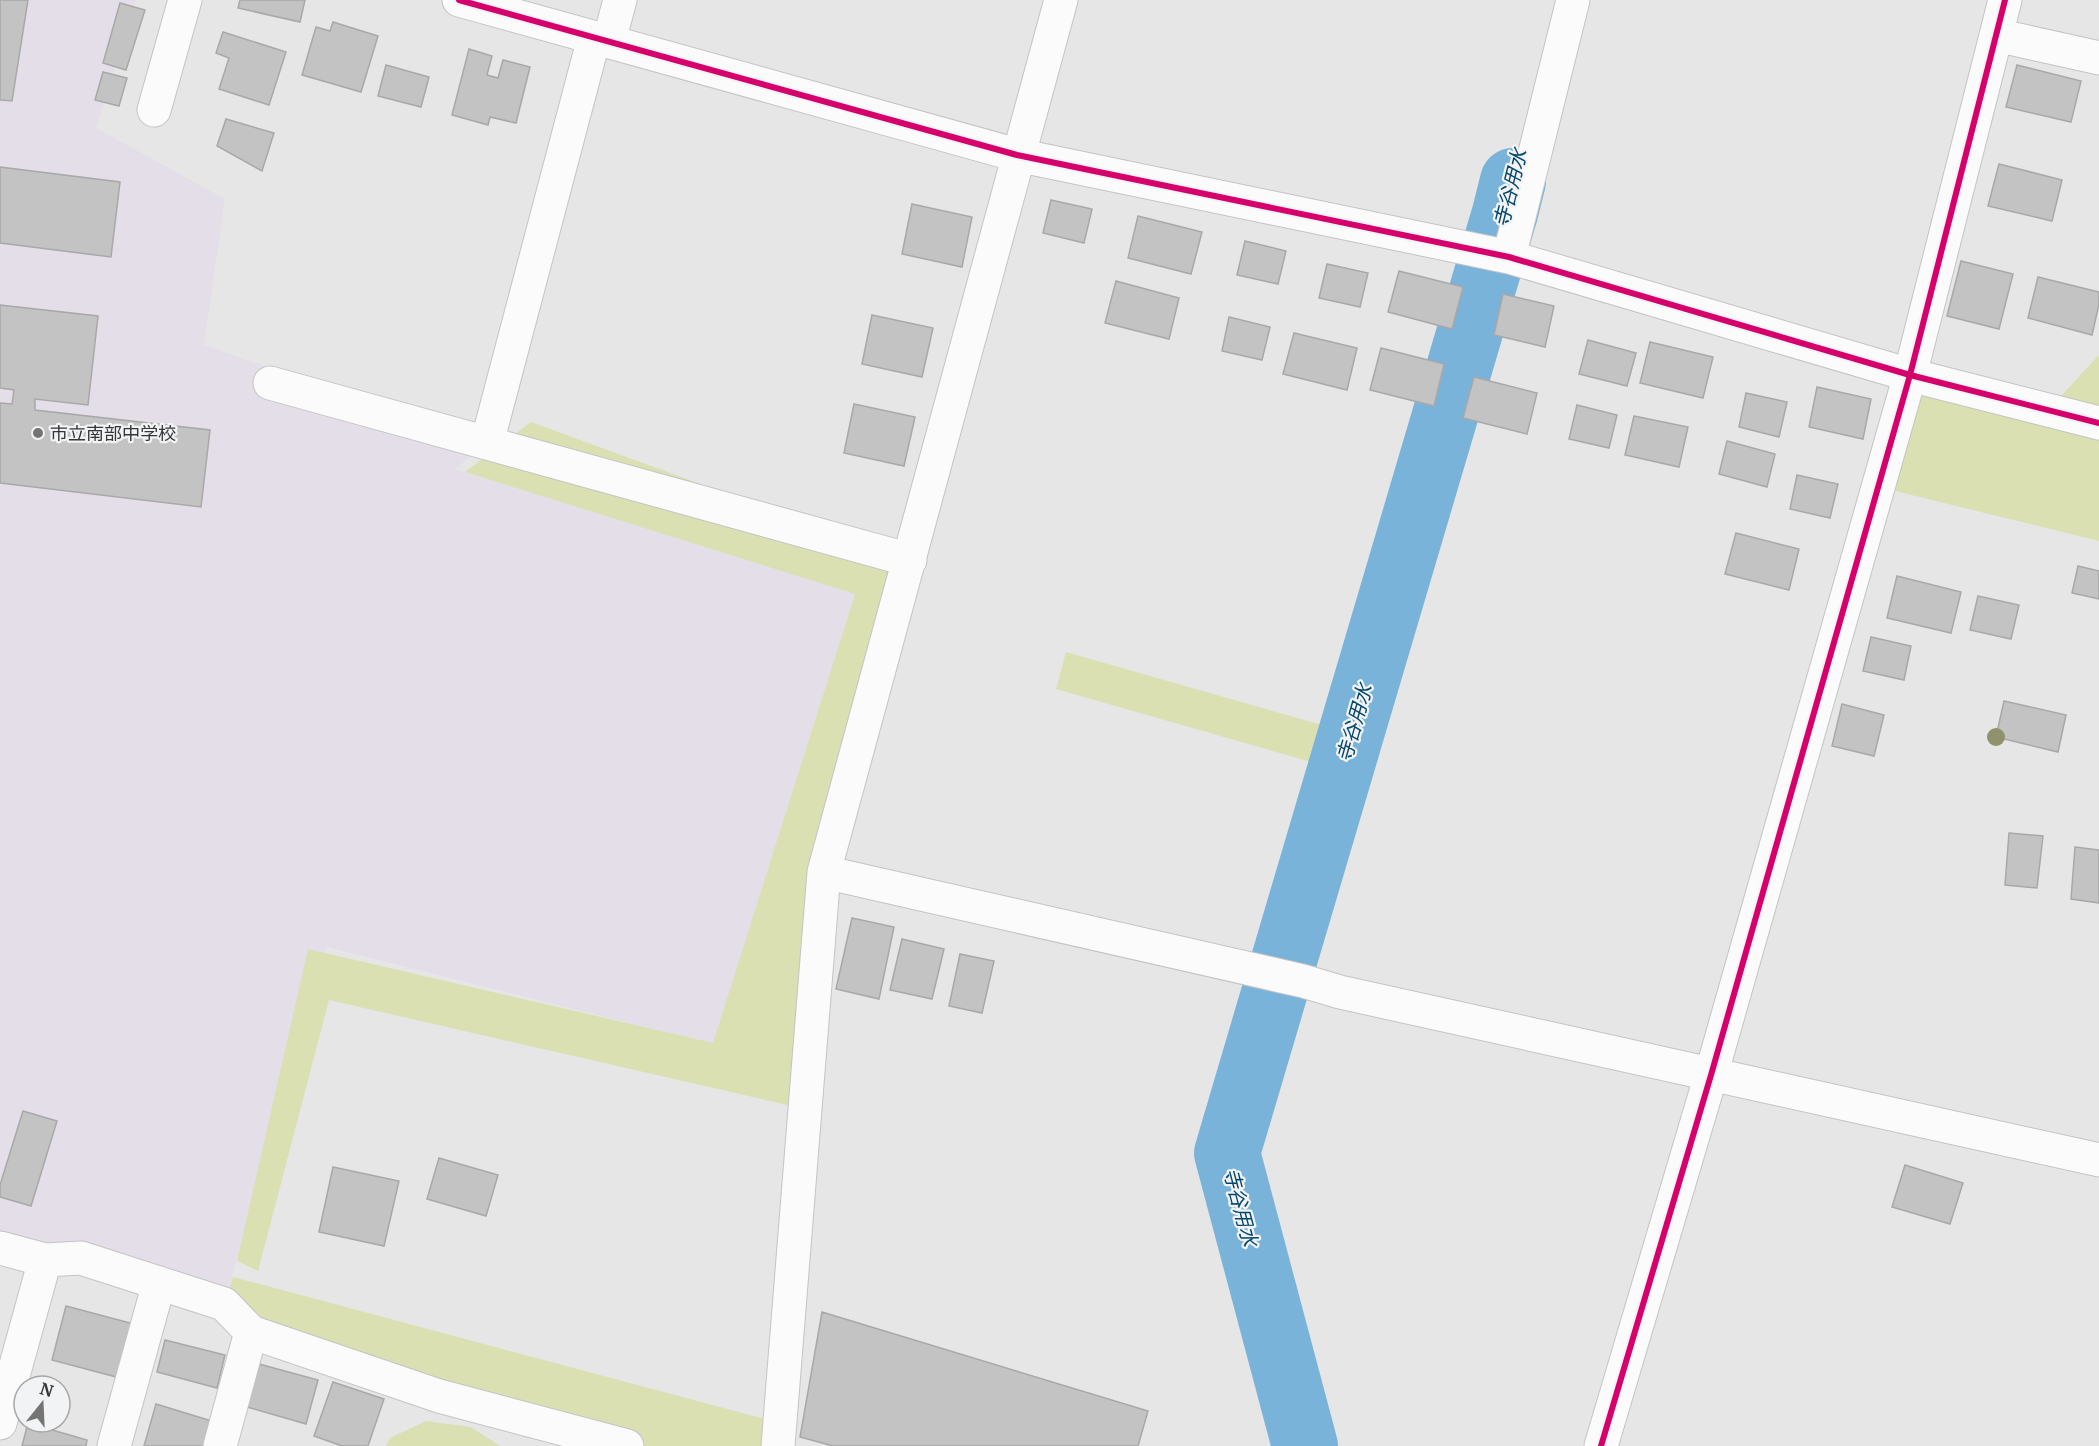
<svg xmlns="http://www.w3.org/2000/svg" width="2099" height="1446" font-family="Merriweather,'Noto Sans JP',serif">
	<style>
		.education { fill: #e4dee8 }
		.green { fill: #dae0b2 }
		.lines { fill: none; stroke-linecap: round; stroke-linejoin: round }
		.river { stroke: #7ab3da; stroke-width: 66 }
		.building { fill: #c3c3c3; stroke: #a9a8a9; stroke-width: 1.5 }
		.minor-casing { stroke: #c4c4c4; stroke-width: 35 }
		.minor { stroke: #fbfbfb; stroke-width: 33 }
		.cycleway-casing { stroke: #f2f3f4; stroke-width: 10 }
		.cycleway { stroke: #d6006c; stroke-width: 6 }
		.tree { fill: #8f926c }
		.poi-dot { fill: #747474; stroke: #f2f3f4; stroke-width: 2 }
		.labels { text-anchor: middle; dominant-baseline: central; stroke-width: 4.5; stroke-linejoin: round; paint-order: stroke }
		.poi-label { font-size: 18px; fill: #363637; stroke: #f2f3f4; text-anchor: start }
		.water-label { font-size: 20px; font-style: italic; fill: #05476c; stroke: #f2f3f4 }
	</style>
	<rect width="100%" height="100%" fill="#e6e6e6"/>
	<path class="education" d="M 0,0 L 136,0 L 96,128 L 225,199 L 204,345 L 487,443 L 455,469 L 855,594 L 713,1044 L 326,947 L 224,1304 L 0,1242 Z"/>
	<path class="green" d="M 2099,355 L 2099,541 L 1879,487 L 1910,375 L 2048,410 Z
		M 531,422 L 894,555 L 824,872 L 805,1109 L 329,1000 L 258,1271 L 237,1261 L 308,949 L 713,1043 L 855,594 L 465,472 Z
		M 1066,652 L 1343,731 L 1332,768 L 1056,689 Z
		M 233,1277 L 780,1423 L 778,1446 L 627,1446 L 460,1401 L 224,1304 Z
		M 426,1421 L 471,1427 L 500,1446 L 386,1446 L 390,1438 Z"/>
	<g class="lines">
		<path class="river" d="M 1305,1446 L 1227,1153 L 1505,213 L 1513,181"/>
	</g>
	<path class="building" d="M 0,0 L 28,0 L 12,101 L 0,100 Z
		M 240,0 L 305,0 L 300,22 L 238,8 Z
		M 120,3 L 145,10 L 126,70 L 103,63 Z
		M 333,22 L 378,36 L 361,92 L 302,75 L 316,27 L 330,31 Z
		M 223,32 L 286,52 L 269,105 L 219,89 L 229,58 L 216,53 Z
		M 469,49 L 492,56 L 487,75 L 498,78 L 503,60 L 530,67 L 516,123 L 490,117 L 488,125 L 452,115 Z
		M 386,65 L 429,77 L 421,107 L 378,96 Z
		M 2017,65 L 2081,81 L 2071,122 L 2006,107 Z
		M 103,72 L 127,78 L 119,106 L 95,100 Z
		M 226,119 L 274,133 L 262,171 L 217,146 Z
		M 1999,164 L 2062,180 L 2052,221 L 1988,206 Z
		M 0,167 L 120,182 L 111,257 L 0,243 Z
		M 1051,200 L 1092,209 L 1084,243 L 1043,233 Z
		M 912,204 L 972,217 L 962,267 L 902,254 Z
		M 1138,216 L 1202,232 L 1191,274 L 1128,258 Z
		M 1245,241 L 1286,251 L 1278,284 L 1237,275 Z
		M 1961,261 L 2013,274 L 1999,329 L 1947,316 Z
		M 1327,264 L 1368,273 L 1360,307 L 1319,298 Z
		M 1399,271 L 1463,287 L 1452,329 L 1388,312 Z
		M 2038,277 L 2099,292 L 2099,304 L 2092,335 L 2028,318 Z
		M 1116,281 L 1179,298 L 1169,339 L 1105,323 Z
		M 1503,294 L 1554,306 L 1545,347 L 1494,335 Z
		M 0,305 L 98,316 L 88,405 L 35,399 L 35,410 L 210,430 L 201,507 L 0,483 L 0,403 L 12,404 L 14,390 L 0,388 Z
		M 872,315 L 933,328 L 922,377 L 862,364 Z
		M 1229,317 L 1270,327 L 1262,360 L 1222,351 Z
		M 1294,333 L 1357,348 L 1347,390 L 1283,374 Z
		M 1588,340 L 1636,353 L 1627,386 L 1579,374 Z
		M 1650,342 L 1713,357 L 1703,398 L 1640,383 Z
		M 1381,348 L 1444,364 L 1434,406 L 1370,390 Z
		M 1474,377 L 1537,393 L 1527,434 L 1463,418 Z
		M 1817,387 L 1871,399 L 1863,439 L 1809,427 Z
		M 1746,393 L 1787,402 L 1779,437 L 1739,427 Z
		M 854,404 L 915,417 L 904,466 L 844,453 Z
		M 1577,405 L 1617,415 L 1609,448 L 1569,439 Z
		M 1634,416 L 1688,427 L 1679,467 L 1625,455 Z
		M 1727,441 L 1775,454 L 1767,487 L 1719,474 Z
		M 1797,475 L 1838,484 L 1830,518 L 1790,509 Z
		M 1736,533 L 1799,549 L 1789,590 L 1725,574 Z
		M 2078,566 L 2099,571 L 2099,599 L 2072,593 Z
		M 1897,576 L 1961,592 L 1951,633 L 1887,618 Z
		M 1978,596 L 2019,605 L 2011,639 L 1970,630 Z
		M 1871,637 L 1911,646 L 1904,680 L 1863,671 Z
		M 2004,701 L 2066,715 L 2058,752 L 1996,737 Z
		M 1842,704 L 1884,715 L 1874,756 L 1832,746 Z
		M 2009,833 L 2043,836 L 2037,888 L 2005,885 Z
		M 2075,847 L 2099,850 L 2099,903 L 2071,899 Z
		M 852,918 L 894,927 L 879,999 L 836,989 Z
		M 902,939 L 944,949 L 932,999 L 890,990 Z
		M 960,954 L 994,961 L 982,1013 L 949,1006 Z
		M 23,1111 L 57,1121 L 31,1206 L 0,1197 L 0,1185 Z
		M 439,1158 L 498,1175 L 486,1216 L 427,1199 Z
		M 1905,1165 L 1963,1183 L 1950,1224 L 1892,1207 Z
		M 333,1167 L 399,1181 L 384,1246 L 319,1232 Z
		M 66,1306 L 134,1324 L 120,1378 L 52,1360 Z
		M 822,1312 L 1148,1411 L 1138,1446 L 833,1446 L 800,1437 Z
		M 165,1340 L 225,1355 L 217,1388 L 157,1372 Z
		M 259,1364 L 318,1380 L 306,1424 L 247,1407 Z
		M 333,1382 L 384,1399 L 368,1446 L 342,1446 L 314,1436 Z
		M 156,1404 L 215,1422 L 208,1446 L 144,1446 Z
		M 28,1423 L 87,1440 L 86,1446 L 22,1446 Z"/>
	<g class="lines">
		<defs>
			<path id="minor" d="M 459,0 L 1017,155 L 1509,257 L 1910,375 L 2099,423
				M 1996,35 L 2099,58
				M 609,41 L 620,0
				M 154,110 L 185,0
				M 1509,257 L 1573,0
				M 270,383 L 910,560
				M 487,443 L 594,38
				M 824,872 L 1303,981 L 1340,992 L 2099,1160
				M 0,1248 L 45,1260 L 81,1258 L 224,1304 L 251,1332 L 439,1396 L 627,1446
				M 0,1423 L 45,1260
				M 114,1446 L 159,1283
				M 220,1446 L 251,1332
				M 778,1446 L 824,872 L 1061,0
				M 1601,1446 L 1711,1075 L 1910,375 L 2005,0"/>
		</defs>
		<use href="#minor" class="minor-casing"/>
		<use href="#minor" class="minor"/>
		<defs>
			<path id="cycleway" d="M 459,0 L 1017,155 L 1509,257 L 1910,375 L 2099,423
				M 1601,1446 L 1711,1075 L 1910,375 L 2005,0"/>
		</defs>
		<use href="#cycleway" class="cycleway-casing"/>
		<use href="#cycleway" class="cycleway"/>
	</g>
	<circle class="tree" cx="1996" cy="737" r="9"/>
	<circle class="poi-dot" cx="38" cy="433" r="6"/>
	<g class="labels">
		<g class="poi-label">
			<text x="50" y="433">市立南部中学校</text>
		</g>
		<g class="water-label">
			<text transform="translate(1510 188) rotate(-76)">寺谷用水</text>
			<text transform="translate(1354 723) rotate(-74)">寺谷用水</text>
			<text transform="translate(1241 1207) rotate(75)">寺谷用水</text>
		</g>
	</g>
	<g transform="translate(42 1404) rotate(18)"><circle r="28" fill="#f2f3f4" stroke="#a7a7a8" stroke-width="1.5"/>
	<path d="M0-4.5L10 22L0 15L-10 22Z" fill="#747474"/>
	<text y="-9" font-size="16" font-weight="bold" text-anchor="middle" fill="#363637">N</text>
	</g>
</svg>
